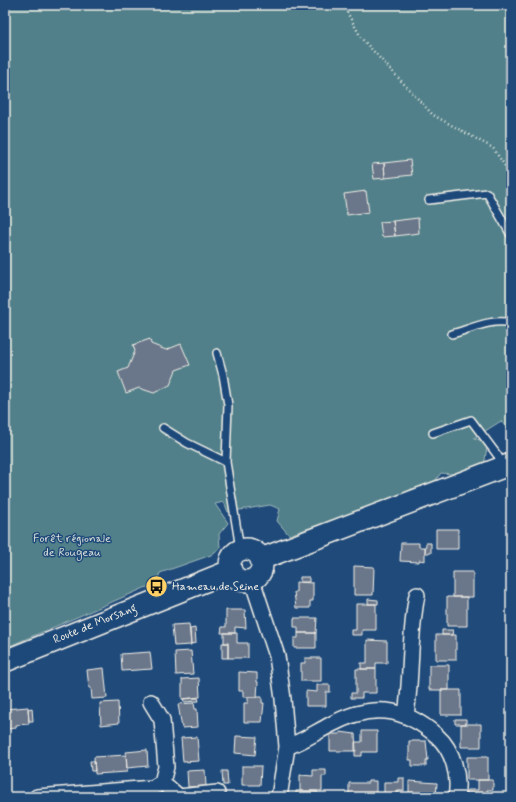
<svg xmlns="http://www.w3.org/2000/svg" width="516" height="802" font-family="Mynerve,sans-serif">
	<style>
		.green { fill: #51808a; stroke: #a2b8b9 }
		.building { fill: #6b768a; stroke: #f4f1e8 }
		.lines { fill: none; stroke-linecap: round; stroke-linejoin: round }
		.lane-casing { stroke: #f4f1e8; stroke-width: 10 }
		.street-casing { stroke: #f4f1e8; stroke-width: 18 }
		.secondary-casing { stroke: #f4f1e8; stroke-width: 24 }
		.path { stroke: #f4f1e8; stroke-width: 2.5; stroke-dasharray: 1 3; stroke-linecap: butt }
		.lane { stroke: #1f4a7a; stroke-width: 7 }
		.street { stroke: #1f4a7a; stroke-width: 15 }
		.secondary { stroke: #1f4a7a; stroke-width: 21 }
		.labels { text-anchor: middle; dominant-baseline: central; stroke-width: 3; stroke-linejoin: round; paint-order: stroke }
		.park-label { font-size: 12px; fill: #dce0da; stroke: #1f4a7a }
		.poi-label { font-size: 12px; fill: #f4f1e8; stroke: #1f4a7a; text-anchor: start }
		.street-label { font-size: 12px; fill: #f4f1e8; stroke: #1f4a7a }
	</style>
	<rect width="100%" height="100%" fill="#1f4a7a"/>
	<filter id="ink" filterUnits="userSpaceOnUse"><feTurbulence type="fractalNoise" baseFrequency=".025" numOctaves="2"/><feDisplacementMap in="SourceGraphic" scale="8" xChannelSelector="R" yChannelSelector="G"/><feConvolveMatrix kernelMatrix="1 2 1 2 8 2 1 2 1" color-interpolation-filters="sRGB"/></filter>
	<g filter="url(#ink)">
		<path class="green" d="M 5,5 L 511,5 L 511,433 L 501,421 L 474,438 L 480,440 L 487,447 L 484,466 L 451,474 L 441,473 L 432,485 L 411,489 L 403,496 L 289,535 L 277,521 L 280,509 L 270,505 L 228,512 L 224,502 L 215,504 L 228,523 L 219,534 L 220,548 L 211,555 L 160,573 L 156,583 L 5,648 Z"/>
		<path class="building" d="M 410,160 L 412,175 L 385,178 L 384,163 Z
			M 384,163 L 385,178 L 374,179 L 372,164 Z
			M 366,191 L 369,212 L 347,215 L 344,194 Z
			M 418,218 L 419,233 L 395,236 L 393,221 Z
			M 393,221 L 395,236 L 382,237 L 380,222 Z
			M 150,339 L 151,344 L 166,350 L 181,344 L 190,365 L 176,370 L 170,385 L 154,393 L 139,388 L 126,393 L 118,372 L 128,368 L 135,351 L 133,345 Z
			M 436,529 L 458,529 L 458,549 L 436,549 Z
			M 401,543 L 419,543 L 419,547 L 425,547 L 425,561 L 419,560 L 419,562 L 400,561 Z
			M 426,543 L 431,543 L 431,553 L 425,553 Z
			M 354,566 L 374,567 L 373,595 L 354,595 Z
			M 453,572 L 473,572 L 473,597 L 453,597 Z
			M 300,577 L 309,577 L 309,582 L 300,582 Z
			M 296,582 L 313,583 L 313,601 L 310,601 L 310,608 L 296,608 L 294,592 L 296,592 Z
			M 447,597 L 467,597 L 467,626 L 447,626 Z
			M 368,599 L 378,600 L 378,604 L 368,604 Z
			M 356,604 L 376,604 L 376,630 L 362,630 L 362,635 L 351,635 L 351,630 L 356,630 Z
			M 226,610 L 245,610 L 246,628 L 235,627 L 235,633 L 221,633 L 222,627 L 226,627 Z
			M 294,618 L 317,618 L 316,633 L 298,633 L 298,627 L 294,627 Z
			M 189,624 L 191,645 L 174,646 L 172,625 Z
			M 195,628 L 196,643 L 191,644 L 190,629 Z
			M 442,630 L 453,630 L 452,635 L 442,635 Z
			M 224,633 L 237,633 L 237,643 L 248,643 L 248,658 L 228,658 L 228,643 L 224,643 Z
			M 298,633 L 316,633 L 316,648 L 294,648 L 294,638 L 298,638 Z
			M 436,635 L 456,635 L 456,660 L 436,660 Z
			M 367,640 L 387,641 L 387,663 L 376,663 L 376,669 L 361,669 L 361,663 L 367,663 Z
			M 222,643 L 228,643 L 228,658 L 222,658 Z
			M 191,651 L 193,674 L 176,675 L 175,652 Z
			M 150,652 L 152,669 L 122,671 L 121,654 Z
			M 305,658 L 321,658 L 321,681 L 301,681 L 301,663 L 305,663 Z
			M 429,665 L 449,665 L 449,690 L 429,690 Z
			M 104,668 L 107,698 L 92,699 L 91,688 L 89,688 L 87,670 Z
			M 356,669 L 376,669 L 376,693 L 362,693 L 362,698 L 351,698 L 351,693 L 356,693 Z
			M 239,672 L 257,673 L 257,682 L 258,682 L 257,697 L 243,697 L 243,691 L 239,691 Z
			M 199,678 L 200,697 L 182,699 L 182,679 Z
			M 317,685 L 330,685 L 330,692 L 326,692 L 326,706 L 306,706 L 306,691 L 317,692 Z
			M 441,690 L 461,690 L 461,715 L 441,715 Z
			M 248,697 L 262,697 L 262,703 L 264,703 L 262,722 L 244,722 L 244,703 L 248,703 Z
			M 198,698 L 199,701 L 184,702 L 183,699 Z
			M 118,702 L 119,723 L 101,725 L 100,703 Z
			M 194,703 L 195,709 L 197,709 L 198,727 L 182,728 L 178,704 Z
			M 28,707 L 29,724 L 16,725 L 16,728 L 8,729 L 8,725 L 5,725 L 5,709 Z
			M 32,708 L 33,721 L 29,721 L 28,709 Z
			M 455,719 L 466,719 L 466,724 L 455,724 Z
			M 461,724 L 481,724 L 481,747 L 461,747 Z
			M 362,731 L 377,731 L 377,752 L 362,752 L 362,756 L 355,756 L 355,742 L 362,742 Z
			M 340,732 L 355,734 L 356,751 L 330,751 L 330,734 L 340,734 Z
			M 236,736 L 257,737 L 255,755 L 235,753 Z
			M 197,737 L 199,761 L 183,762 L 181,738 Z
			M 409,741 L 426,741 L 428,760 L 426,760 L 426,766 L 412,766 L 412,760 L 409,760 Z
			M 147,750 L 148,766 L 127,768 L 126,752 Z
			M 126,755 L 127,772 L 95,774 L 94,757 Z
			M 467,757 L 488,757 L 488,780 L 467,780 Z
			M 90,761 L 94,761 L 95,771 L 91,771 Z
			M 242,766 L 261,766 L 260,785 L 242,785 Z
			M 205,770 L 206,786 L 188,787 L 187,771 Z
			M 313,770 L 326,770 L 326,776 L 322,776 L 322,791 L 300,791 L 300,775 L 313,776 Z
			M 222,771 L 227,771 L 228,785 L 223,785 Z
			M 398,778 L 404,778 L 404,791 L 398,791 L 398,797 L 384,797 L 384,782 L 398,782 Z
			M 478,780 L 493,780 L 493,790 L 487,790 L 488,797 L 467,797 L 467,790 L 478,790 Z
			M 368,781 L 376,781 L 376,793 L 368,793 L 368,797 L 349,797 L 349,783 L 368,783 Z
			M 409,781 L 437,783 L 436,797 L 417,797 L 417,793 L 409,793 Z
			M 296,791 L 317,791 L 317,797 L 296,797 Z"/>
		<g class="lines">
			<defs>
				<path id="lane" d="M 429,200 L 487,193 L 511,235
					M 452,334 C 470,329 492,318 511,323
					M 217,353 L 223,375 L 228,405 L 226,462 L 240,549
					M 163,428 L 187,443 L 226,462
					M 433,433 L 471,420 L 498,456 L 503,466"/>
				<path id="street" d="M 252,580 L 277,656 L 283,699 L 287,747 L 279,797
					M 406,715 C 412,675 409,634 417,595
					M 287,747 C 303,741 315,733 330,725 C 370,703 403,706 437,736 C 453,750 460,776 456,797
					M 162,782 L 179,797 L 217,793
					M 37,797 L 153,788 L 162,782 L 166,767 L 162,720 L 151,702"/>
				<path id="secondary" d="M230 565a16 16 0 1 1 32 0a16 16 0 1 1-32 0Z
					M 261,559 L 511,464
					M 5,661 L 230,571"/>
			</defs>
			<use href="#lane" class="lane-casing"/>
			<use href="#street" class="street-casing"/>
			<use href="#secondary" class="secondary-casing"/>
			<path class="path" d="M 343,5 L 362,39 L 433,115 L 493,148 L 511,175"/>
			<use href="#lane" class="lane"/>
			<use href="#street" class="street"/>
			<use href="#secondary" class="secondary"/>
		</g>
	</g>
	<defs>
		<symbol id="bus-disc" viewBox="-11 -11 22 22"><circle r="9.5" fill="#ffd166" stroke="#1f4a7a"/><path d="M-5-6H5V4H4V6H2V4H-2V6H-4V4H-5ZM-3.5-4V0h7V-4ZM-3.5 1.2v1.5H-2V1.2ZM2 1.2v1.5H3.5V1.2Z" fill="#111"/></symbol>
	</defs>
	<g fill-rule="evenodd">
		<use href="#bus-disc" x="144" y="574" width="25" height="25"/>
	</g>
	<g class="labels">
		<g class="park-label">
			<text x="72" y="539">Forêt régionale<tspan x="72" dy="14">de Rougeau</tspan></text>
		</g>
		<g class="poi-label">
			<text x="172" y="587">Hameau de Seine</text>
		</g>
		<g class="street-label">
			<text transform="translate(95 624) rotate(-22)">Route de Morsang</text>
		</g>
	</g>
	<rect width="516" height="802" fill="none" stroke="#1f4a7a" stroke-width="20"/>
	<rect x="10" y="10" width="496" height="782" fill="none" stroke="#f4f1e8" stroke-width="1.5" filter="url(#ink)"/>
</svg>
